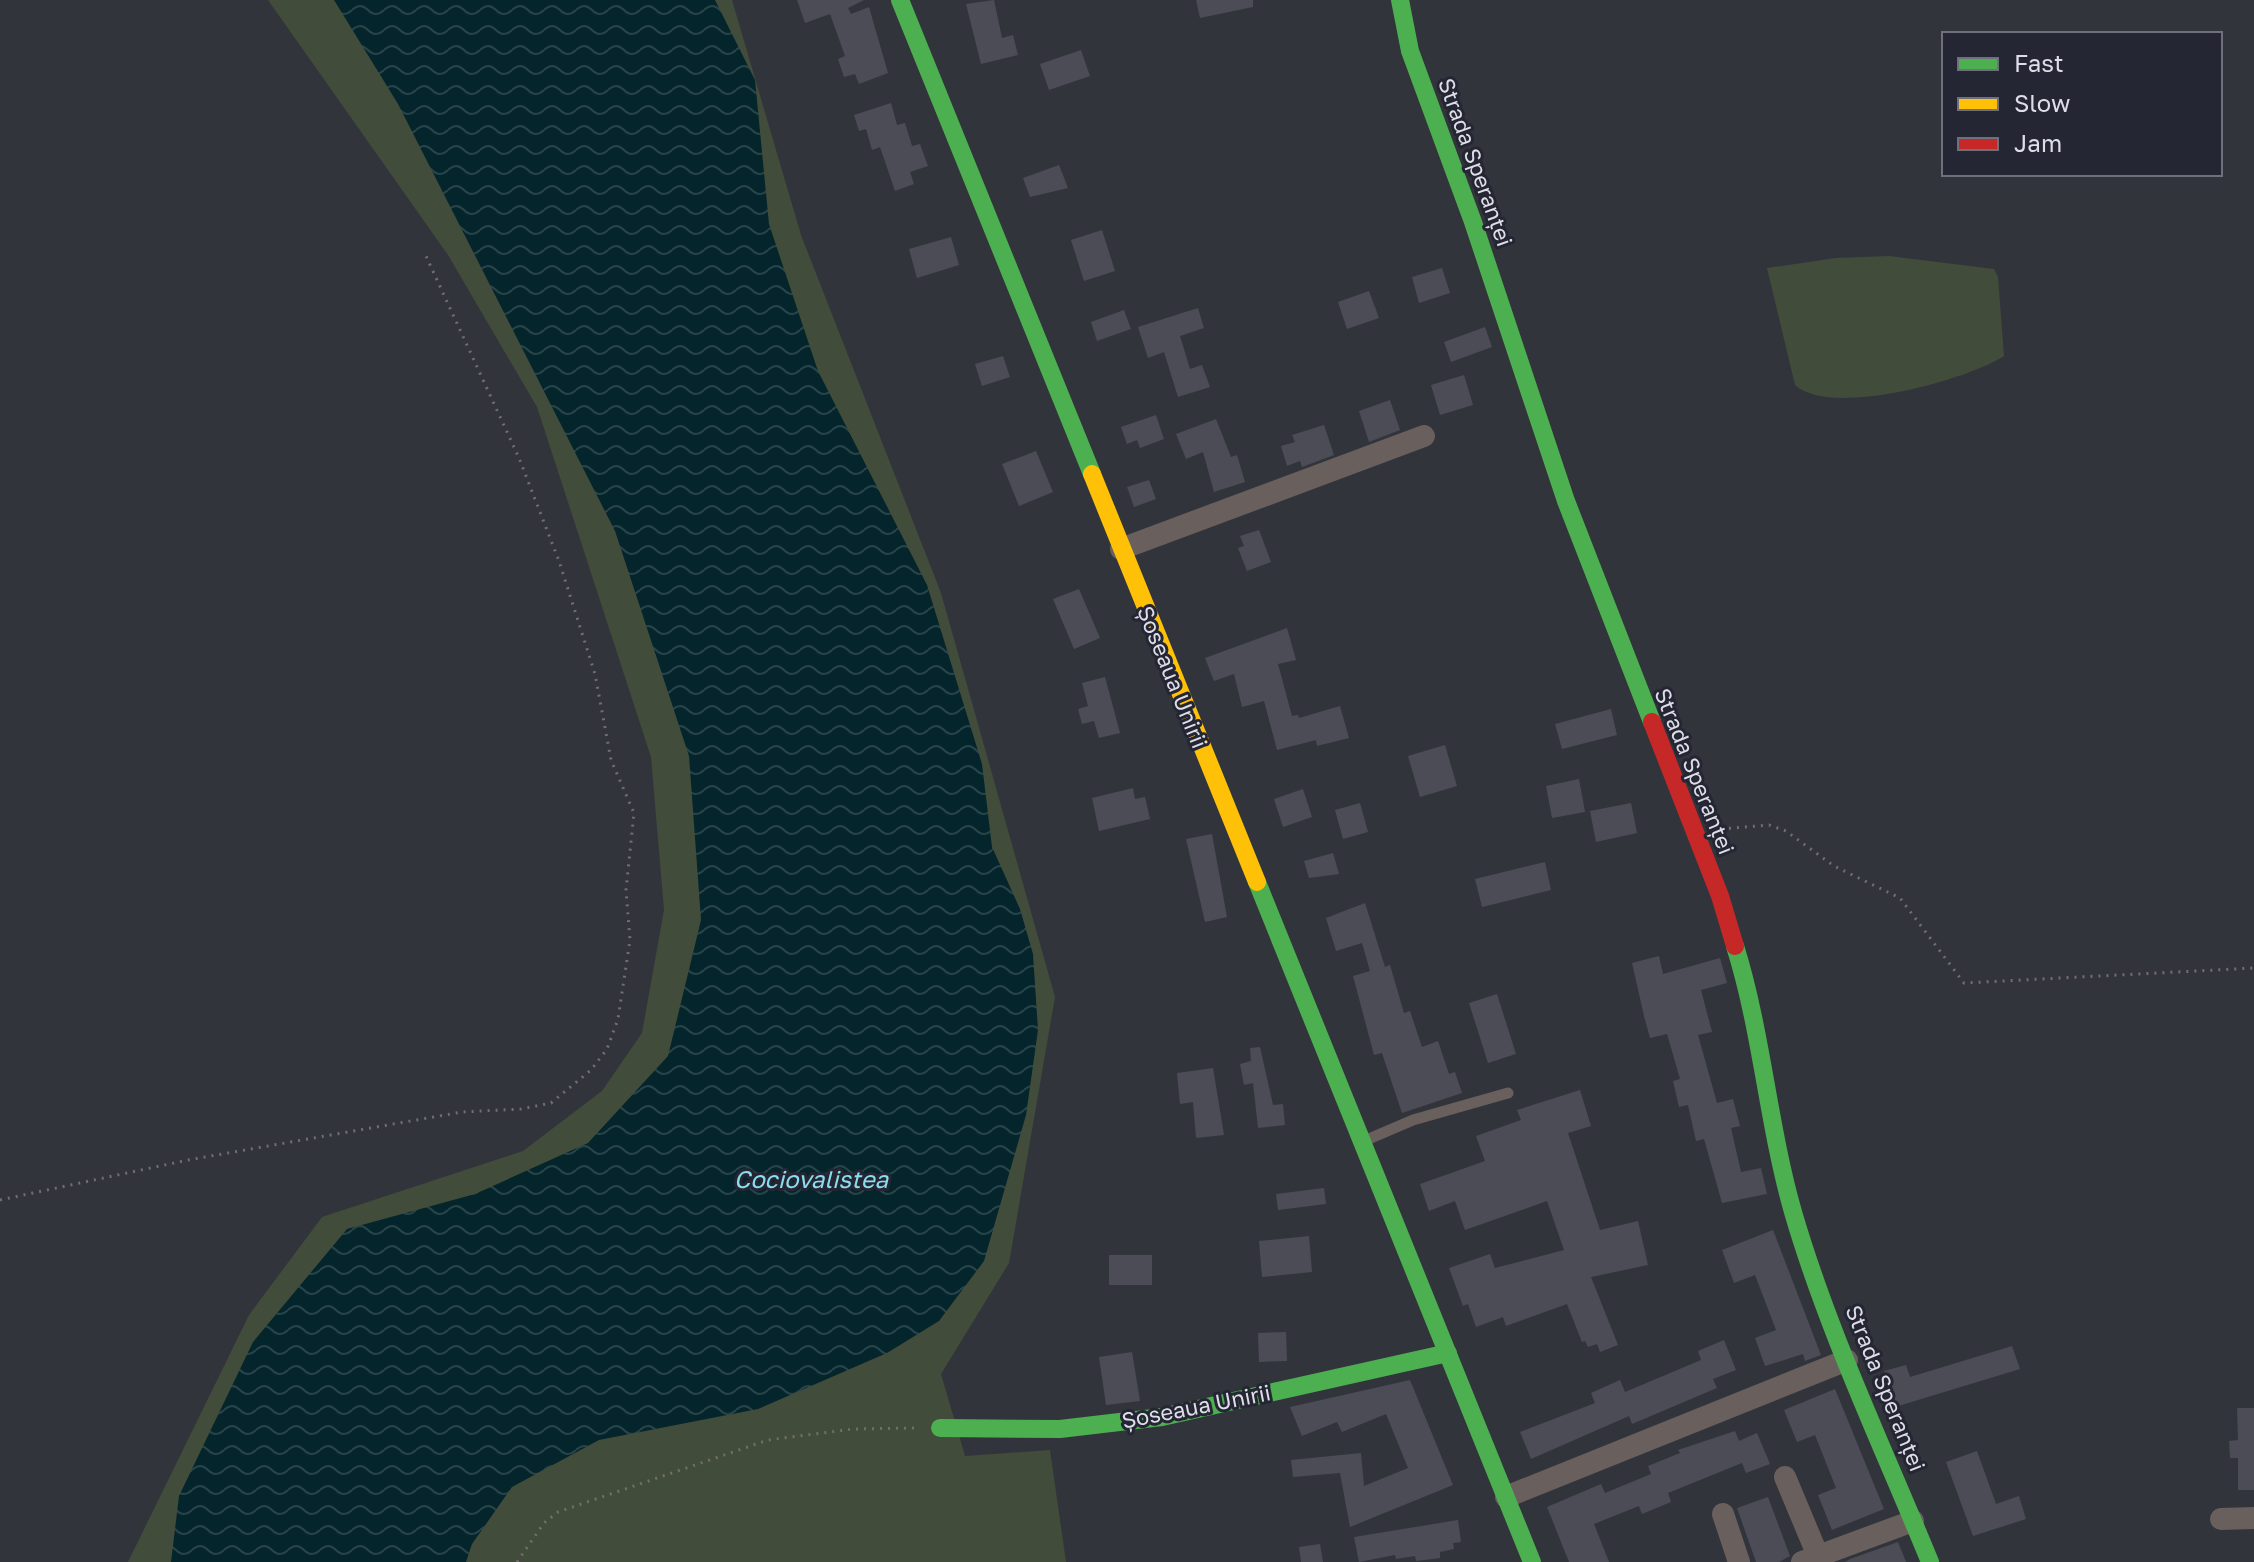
<svg xmlns="http://www.w3.org/2000/svg" width="2254" height="1562" font-family="'Golos Text',sans-serif">
	<style>
		.green { fill: #424c3a }
		.water { fill: url(#water-waves) }
		.building { fill: #4c4c57 }
		.lines { fill: none; stroke-linecap: round; stroke-linejoin: round }
		.path { stroke: #736d6d; stroke-width: 3; stroke-dasharray: 2 6; stroke-linecap: butt }
		.lane { stroke: #695f5d; stroke-width: 11 }
		.street { stroke: #695f5d; stroke-width: 22 }
		.fast { stroke: #4caf50; stroke-width: 18 }
		.slow { stroke: #ffc107; stroke-width: 18 }
		.jam { stroke: #c62828; stroke-width: 18 }
		.labels { text-anchor: middle; dominant-baseline: central; stroke-width: 6; stroke-linejoin: round; paint-order: stroke }
		.street-label { font-size: 22px; fill: #dedee8; stroke: #252634 }
		.water-label { font-size: 24px; font-style: italic; fill: #8addec; stroke: #252634 }
	</style>
	<defs>
		<pattern id="water-waves" width="16" height="10" patternUnits="userSpaceOnUse" patternTransform="scale(2)"><rect width="16" height="10" fill="#04252b"/><path d="M0 5q4-4 8 0t8 0" fill="none" stroke="#28444a"/></pattern>
	</defs>
	<rect width="100%" height="100%" fill="#32343c"/>
	<path class="green" d="M 268,0 L 732,0 L 801,235 L 941,593 L 1055,997 L 1009,1263 L 941,1374 L 965,1456 L 1050,1450 L 1066,1562 L 128,1562 L 249,1315 L 322,1217 L 523,1151 L 602,1091 L 642,1033 L 664,910 L 651,757 L 537,407 L 448,255 Z
		M 1889,256 L 1994,269 L 1998,277 L 2004,356 C 1967,380 1831,418 1795,385 L 1767,268 L 1836,258 Z"/>
	<path class="water" d="M 334,0 L 715,0 L 755,80 L 769,224 L 818,371 L 927,585 L 982,764 L 992,847 L 1020,909 L 1033,954 L 1038,1030 L 1026,1115 L 984,1261 L 939,1321 L 887,1353 L 758,1409 L 599,1440 L 512,1487 L 472,1544 L 466,1562 L 171,1562 L 179,1496 L 253,1342 L 347,1229 L 475,1194 L 588,1143 L 668,1056 L 701,920 L 689,756 L 615,531 L 398,104 Z"/>
	<path class="building" d="M 797,0 L 864,0 L 848,8 L 851,14 L 869,7 L 888,73 L 859,84 L 855,74 L 844,77 L 838,59 L 845,56 L 830,14 L 805,23 Z
		M 994,0 L 1002,38 L 1013,35 L 1018,55 L 981,64 L 966,4 Z
		M 1196,0 L 1253,0 L 1253,7 L 1200,18 Z
		M 1081,50 L 1090,76 L 1049,90 L 1040,64 Z
		M 891,103 L 897,125 L 905,123 L 912,146 L 920,144 L 928,166 L 910,172 L 914,184 L 895,191 L 880,147 L 872,150 L 866,129 L 859,131 L 854,115 Z
		M 1059,165 L 1068,188 L 1030,197 L 1023,178 Z
		M 1102,230 L 1115,271 L 1084,281 L 1071,240 Z
		M 951,237 L 959,265 L 917,278 L 909,249 Z
		M 1442,268 L 1450,293 L 1419,303 L 1412,277 Z
		M 1369,291 L 1379,318 L 1347,329 L 1338,302 Z
		M 1198,308 L 1204,328 L 1180,336 L 1190,369 L 1202,365 L 1210,387 L 1178,397 L 1164,352 L 1148,358 L 1138,327 Z
		M 1124,310 L 1131,329 L 1097,341 L 1091,322 Z
		M 1485,327 L 1492,347 L 1451,362 L 1444,342 Z
		M 1003,356 L 1010,377 L 982,386 L 975,364 Z
		M 1464,375 L 1473,405 L 1440,415 L 1431,385 Z
		M 1390,400 L 1400,430 L 1369,442 L 1359,411 Z
		M 1156,415 L 1164,439 L 1140,448 L 1137,440 L 1127,444 L 1121,427 Z
		M 1216,419 L 1231,457 L 1237,455 L 1245,482 L 1214,492 L 1203,452 L 1186,459 L 1176,434 Z
		M 1324,425 L 1334,455 L 1302,467 L 1300,461 L 1287,466 L 1281,446 L 1295,442 L 1292,435 Z
		M 1036,451 L 1053,492 L 1019,506 L 1002,464 Z
		M 1149,480 L 1156,499 L 1134,507 L 1127,487 Z
		M 1259,530 L 1271,562 L 1247,571 L 1238,548 L 1244,546 L 1240,536 Z
		M 1079,589 L 1100,638 L 1074,649 L 1053,599 Z
		M 1287,628 L 1296,660 L 1278,664 L 1292,716 L 1298,715 L 1299,718 L 1340,706 L 1349,738 L 1317,746 L 1316,740 L 1277,750 L 1264,701 L 1242,707 L 1234,674 L 1214,681 L 1205,658 Z
		M 1105,677 L 1120,733 L 1099,738 L 1094,721 L 1082,724 L 1078,709 L 1088,706 L 1082,683 Z
		M 1611,709 L 1617,735 L 1562,749 L 1555,724 Z
		M 1445,745 L 1457,786 L 1420,797 L 1408,756 Z
		M 1579,779 L 1585,812 L 1552,818 L 1546,786 Z
		M 1133,788 L 1135,799 L 1145,797 L 1150,819 L 1099,831 L 1092,798 Z
		M 1303,789 L 1312,817 L 1283,827 L 1274,799 Z
		M 1360,803 L 1368,832 L 1343,839 L 1335,810 Z
		M 1631,803 L 1637,833 L 1596,842 L 1590,811 Z
		M 1212,834 L 1227,917 L 1205,922 L 1186,839 Z
		M 1333,853 L 1339,874 L 1309,878 L 1304,861 Z
		M 1545,862 L 1551,890 L 1482,907 L 1475,879 Z
		M 1365,903 L 1385,967 L 1390,965 L 1404,1013 L 1410,1011 L 1422,1047 L 1438,1041 L 1449,1074 L 1455,1072 L 1462,1093 L 1402,1113 L 1382,1053 L 1374,1055 L 1353,976 L 1370,971 L 1362,943 L 1336,951 L 1326,918 Z
		M 1659,956 L 1663,974 L 1720,958 L 1727,983 L 1701,990 L 1712,1032 L 1698,1035 L 1717,1103 L 1733,1099 L 1740,1126 L 1731,1128 L 1741,1172 L 1761,1168 L 1767,1194 L 1722,1203 L 1704,1139 L 1696,1141 L 1688,1105 L 1679,1107 L 1673,1081 L 1680,1079 L 1667,1034 L 1650,1038 L 1644,1016 L 1632,963 Z
		M 1497,994 L 1516,1054 L 1488,1063 L 1469,1003 Z
		M 1260,1047 L 1273,1105 L 1283,1104 L 1285,1125 L 1258,1128 L 1253,1083 L 1244,1085 L 1240,1064 L 1251,1061 L 1250,1048 Z
		M 1213,1068 L 1224,1135 L 1196,1138 L 1193,1102 L 1180,1104 L 1177,1073 Z
		M 1580,1090 L 1591,1126 L 1568,1133 L 1600,1230 L 1638,1221 L 1648,1265 L 1591,1277 L 1618,1345 L 1600,1352 L 1597,1344 L 1588,1347 L 1585,1341 L 1582,1342 L 1567,1304 L 1506,1326 L 1503,1317 L 1476,1327 L 1468,1304 L 1463,1306 L 1449,1268 L 1490,1254 L 1495,1268 L 1564,1250 L 1547,1201 L 1465,1230 L 1455,1201 L 1429,1211 L 1420,1184 L 1485,1161 L 1476,1136 L 1521,1120 L 1517,1110 Z
		M 1324,1188 L 1326,1204 L 1278,1210 L 1276,1194 Z
		M 1773,1230 L 1821,1355 L 1805,1361 L 1803,1354 L 1765,1366 L 1755,1338 L 1776,1330 L 1755,1275 L 1734,1283 L 1722,1250 Z
		M 1309,1236 L 1312,1272 L 1262,1277 L 1259,1241 Z
		M 1109,1255 L 1152,1255 L 1152,1285 L 1109,1285 Z
		M 1286,1332 L 1287,1361 L 1259,1362 L 1258,1333 Z
		M 1724,1340 L 1736,1370 L 1713,1379 L 1717,1388 L 1632,1424 L 1629,1416 L 1531,1459 L 1520,1432 L 1595,1403 L 1591,1393 L 1620,1380 L 1625,1392 L 1701,1360 L 1698,1351 Z
		M 2012,1346 L 2020,1369 L 1895,1407 L 1884,1371 L 1906,1365 L 1910,1377 Z
		M 1132,1352 L 1140,1401 L 1106,1405 L 1099,1357 Z
		M 1410,1380 L 1453,1485 L 1350,1527 L 1340,1473 L 1293,1477 L 1291,1460 L 1361,1453 L 1364,1486 L 1408,1468 L 1386,1414 L 1342,1432 L 1337,1422 L 1302,1436 L 1290,1407 Z
		M 1835,1389 L 1884,1509 L 1832,1530 L 1818,1495 L 1836,1488 L 1815,1435 L 1797,1442 L 1784,1410 Z
		M 2237,1408 L 2254,1408 L 2254,1490 L 2238,1490 L 2238,1458 L 2230,1458 L 2229,1441 L 2238,1440 Z
		M 1735,1431 L 1739,1441 L 1757,1433 L 1770,1464 L 1746,1473 L 1742,1463 L 1668,1493 L 1671,1502 L 1642,1514 L 1639,1506 L 1594,1524 L 1609,1562 L 1569,1562 L 1547,1507 L 1601,1484 L 1605,1493 L 1651,1474 L 1648,1466 L 1680,1453 L 1678,1450 Z
		M 1977,1451 L 1996,1504 L 2019,1496 L 2026,1519 L 1973,1536 L 1946,1462 Z
		M 1768,1497 L 1790,1556 L 1779,1562 L 1756,1562 L 1737,1508 Z
		M 1458,1520 L 1461,1542 L 1453,1543 L 1454,1549 L 1440,1552 L 1440,1558 L 1416,1561 L 1415,1556 L 1396,1559 L 1395,1555 L 1359,1562 L 1354,1537 Z
		M 1898,1542 L 1906,1562 L 1845,1562 L 1850,1559 Z
		M 1320,1544 L 1323,1562 L 1301,1562 L 1299,1547 Z"/>
	<g class="lines">
		<path class="path" d="M 1721,829 L 1769,825 L 1786,831 L 1834,866 L 1900,898 L 1964,983 L 2254,968
			M 0,1200 L 188,1160 L 462,1112 L 521,1109 L 551,1103 L 591,1070 L 607,1049 L 618,1019 L 630,940 L 626,890 L 634,813 L 611,760 L 595,674 L 559,561 L 519,458 L 426,256
			M 517,1562 L 544,1523 L 558,1512 L 768,1440 L 853,1429 L 917,1428"/>
		<path class="lane" d="M 1364,1141 L 1413,1120 L 1508,1093"/>
		<path class="street" d="M 1121,549 L 1424,436
			M 1785,1477 L 1818,1556
			M 1506,1497 L 1847,1360
			M 1723,1514 L 1739,1562
			M 2221,1519 L 2254,1518
			M 1802,1562 L 1913,1521"/>
		<path class="fast" d="M 900,0 L 1092,474
			M 1400,0 L 1410,51 L 1473,222 L 1566,501 L 1652,722
			M 1257,882 L 1532,1562
			M 1735,946 C 1762,1032 1768,1125 1793,1212 C 1828,1332 1883,1447 1930,1562
			M 940,1428 L 1060,1429 L 1162,1417 L 1448,1353"/>
		<path class="slow" d="M 1092,474 L 1257,882"/>
		<path class="jam" d="M 1652,722 L 1720,896 L 1735,946"/>
	</g>
	<g class="labels">
		<g class="street-label">
			<text transform="translate(1476 162) rotate(70)">Strada Speranței</text>
			<text transform="translate(1173 677) rotate(68)">Șoseaua Unirii</text>
			<text transform="translate(1695 771) rotate(68)">Strada Speranței</text>
			<text transform="translate(1886 1388) rotate(68)">Strada Speranței</text>
			<text transform="translate(1196 1406) rotate(-11)">Șoseaua Unirii</text>
		</g>
		<g class="water-label">
			<text x="811" y="1178">Cociovalistea</text>
		</g>
	</g>
	<rect x="1942" y="32" width="280" height="144" fill="#252634" stroke="#6f707c" stroke-width="2"/>
	<rect x="1958" y="58" width="40" height="12" fill="#4caf50" stroke="#6f707c" stroke-width="2"/>
	<text x="2014" y="72" font-size="24" fill="#dedee8">Fast</text>
	<rect x="1958" y="98" width="40" height="12" fill="#ffc107" stroke="#6f707c" stroke-width="2"/>
	<text x="2014" y="112" font-size="24" fill="#dedee8">Slow</text>
	<rect x="1958" y="138" width="40" height="12" fill="#c62828" stroke="#6f707c" stroke-width="2"/>
	<text x="2014" y="152" font-size="24" fill="#dedee8">Jam</text>
</svg>
